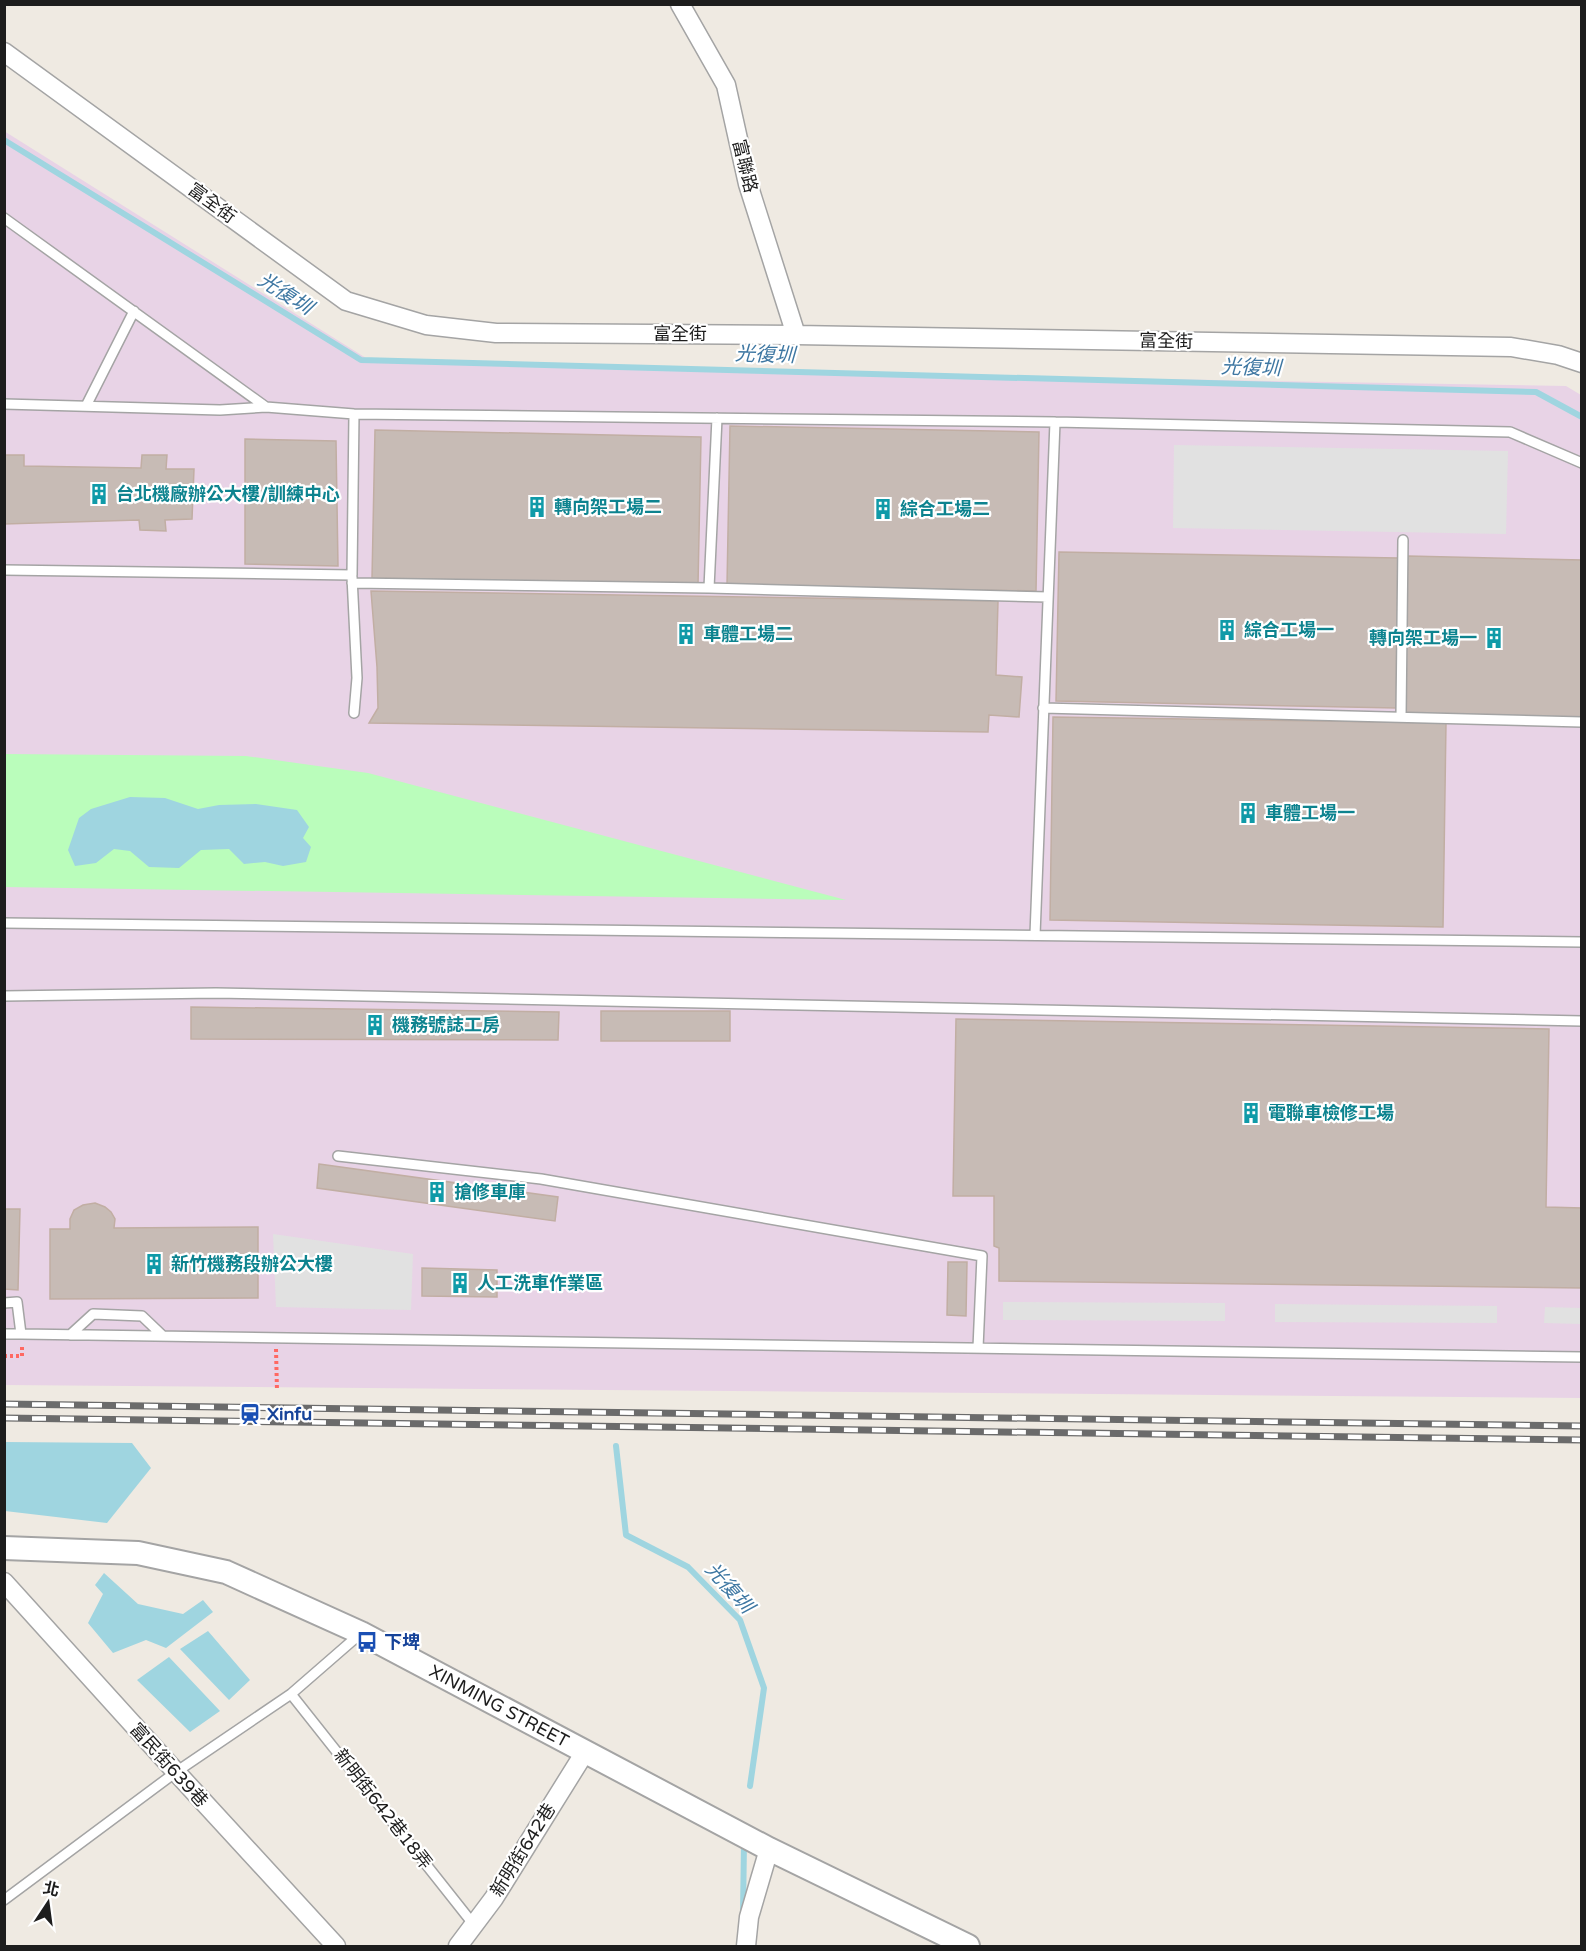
<svg xmlns="http://www.w3.org/2000/svg" width="1586" height="1951" font-family="'Varela Round','Noto Sans TC',sans-serif">
	<style>
		.industrial { fill: #e8d3e6 }
		.park { fill: #bafdbb }
		.parking { fill: #e1e1e1 }
		.water { fill: #9fd5e0 }
		.lines { fill: none; stroke-linecap: round; stroke-linejoin: round }
		.stream { stroke: #9fd5e0; stroke-width: 6 }
		.building { fill: #c7bbb5; stroke: #c1aea3; stroke-width: 1.5 }
		.service-casing { stroke: #a4a4a4; stroke-width: 12 }
		.minor-casing { stroke: #a4a4a4; stroke-width: 21 }
		.tertiary-casing { stroke: #a4a4a4; stroke-width: 26 }
		.path { stroke: #ff6862; stroke-width: 4; stroke-dasharray: 3 3; stroke-linecap: butt }
		.service { stroke: #fff; stroke-width: 9 }
		.minor { stroke: #fff; stroke-width: 18 }
		.tertiary { stroke: #fff; stroke-width: 22 }
		.rail-casing { stroke: #6b6b6b; stroke-width: 7 }
		.rail { stroke: #fff; stroke-width: 4.5; stroke-dasharray: 14; stroke-linecap: butt }
		.labels { text-anchor: middle; dominant-baseline: central; stroke-width: 4.5; stroke-linejoin: round; paint-order: stroke }
		.street-label { font-size: 18px; fill: #1d1d1d; stroke: #fff }
		.culture-label { font-size: 18px; font-weight: bold; fill: #0d838f; stroke: #fff; text-anchor: start }
		.transit-label { font-size: 18px; font-weight: bold; fill: #164399; stroke: #fff; text-anchor: start }
		.water-label { font-size: 20px; font-style: italic; fill: #3e77a2; stroke: #fff }
	</style>
	<rect width="100%" height="100%" fill="#efeae2"/>
	<path class="industrial" d="M 4,131 L 366,358 L 814,373 L 1566,386 L 1581,395 L 1581,1398 L 5,1385 Z"/>
	<path class="park" d="M 5,754 L 246,756 L 368,773 L 846,900 L 5,887 Z"/>
	<path class="parking" d="M 1174,445 L 1508,451 L 1506,534 L 1173,528 Z
		M 273,1234 L 413,1254 L 411,1310 L 276,1307 Z
		M 1003,1302 L 1225,1303 L 1225,1321 L 1003,1320 Z
		M 1275,1304 L 1497,1306 L 1497,1323 L 1275,1322 Z
		M 1545,1307 L 1581,1308 L 1581,1324 L 1544,1323 Z"/>
	<path class="water" d="M 130,797 L 165,798 L 198,809 L 219,805 L 256,804 L 297,810 L 309,827 L 303,838 L 311,847 L 306,862 L 283,866 L 265,862 L 244,864 L 229,849 L 201,850 L 179,868 L 149,867 L 130,851 L 114,849 L 96,863 L 75,866 L 68,850 L 79,818 L 91,809 Z
		M 5,1442 L 132,1443 L 151,1468 L 107,1523 L 5,1511 Z
		M 104,1573 L 138,1604 L 183,1614 L 203,1600 L 213,1612 L 166,1648 L 146,1640 L 113,1653 L 88,1623 L 103,1594 L 95,1585 Z
		M 208,1631 L 250,1680 L 229,1700 L 180,1649 Z
		M 169,1657 L 220,1711 L 190,1732 L 137,1680 Z"/>
	<g class="lines">
		<path class="stream" d="M 4,140 L 361,360 L 1536,392 L 1582,417
			M 616,1446 L 626,1535 L 688,1567 L 740,1620 L 764,1688 L 750,1786
			M 743,1913 L 744,1842"/>
	</g>
	<path class="building" d="M 730,426 L 1039,432 L 1036,591 L 727,585 Z
		M 375,430 L 701,437 L 698,585 L 372,578 Z
		M 245,439 L 336,441 L 338,566 L 245,564 Z
		M 4,455 L 24,455 L 24,466 L 141,468 L 142,455 L 167,455 L 166,469 L 194,469 L 192,519 L 165,520 L 166,531 L 140,530 L 139,520 L 4,524 Z
		M 1059,552 L 1398,558 L 1396,708 L 1056,701 Z
		M 1408,556 L 1582,560 L 1582,720 L 1404,715 Z
		M 371,591 L 998,601 L 996,675 L 1022,677 L 1019,717 L 989,715 L 988,732 L 369,723 L 378,708 L 377,667 Z
		M 1053,717 L 1446,723 L 1443,927 L 1050,920 Z
		M 191,1007 L 559,1012 L 558,1040 L 191,1039 Z
		M 601,1011 L 730,1011 L 730,1041 L 601,1041 Z
		M 956,1019 L 1549,1029 L 1546,1207 L 1582,1208 L 1582,1288 L 999,1281 L 999,1248 L 994,1246 L 994,1196 L 953,1196 Z
		M 319,1164 L 558,1197 L 555,1221 L 317,1188 Z
		M 95,1203 L 105,1207 L 111,1212 L 115,1219 L 114,1228 L 258,1227 L 258,1298 L 50,1299 L 50,1229 L 70,1229 L 70,1219 L 74,1210 L 83,1205 Z
		M 4,1209 L 20,1209 L 18,1290 L 4,1289 Z
		M 948,1262 L 967,1262 L 966,1316 L 947,1315 Z
		M 422,1268 L 497,1270 L 497,1297 L 422,1296 Z"/>
	<g class="lines">
		<defs>
			<path id="service" d="M 4,218 L 266,407
				M 4,404 L 220,410 L 266,407 L 354,414 L 1055,422 L 1510,432 L 1582,463
				M 86,406 L 134,311
				M 4,570 L 352,575 L 354,414
				M 352,577 L 357,678 L 354,713
				M 352,583 L 709,588 L 1048,597
				M 709,588 L 717,418
				M 1043,708 L 1582,722
				M 1401,717 L 1403,540
				M 4,923 L 1582,942
				M 1035,935 L 1055,422
				M 4,996 L 216,993 L 1582,1021
				M 338,1156 L 541,1179 L 982,1256 L 978,1348
				M 4,1303 L 17,1302 L 21,1334 L 1582,1357
				M 4,1334 L 21,1334
				M 70,1335 L 93,1314 L 142,1316 L 163,1336
				M 291,1694 L 474,1925
				M 4,1900 L 176,1772 L 291,1694 L 360,1634"/>
			<path id="minor" d="M 680,4 L 726,85 L 748,184 L 796,335
				M 4,52 L 346,301 L 426,325 L 496,333 L 796,335 L 1511,347 L 1558,355 L 1582,363
				M 4,1582 L 176,1772 L 336,1946
				M 458,1946 L 494,1898 L 585,1752
				M 746,1946 L 749,1917 L 769,1849"/>
			<path id="tertiary" d="M 4,1548 L 138,1553 L 226,1572 L 361,1633 L 769,1849 L 968,1946"/>
		</defs>
		<use href="#service" class="service-casing"/>
		<use href="#minor" class="minor-casing"/>
		<use href="#tertiary" class="tertiary-casing"/>
		<path class="path" d="M 276,1349 L 277,1391
			M 4,1356 L 22,1356 L 22,1347"/>
		<use href="#service" class="service"/>
		<use href="#minor" class="minor"/>
		<use href="#tertiary" class="tertiary"/>
		<defs>
			<path id="rail" d="M 4,1404 L 1582,1426
				M 4,1418 L 1582,1440"/>
		</defs>
		<use href="#rail" class="rail-casing"/>
		<use href="#rail" class="rail"/>
	</g>
	<defs>
		<symbol id="building-bare" viewBox="-9 -9 18 18"><path d="M-4-6H4V6H1V3H-1V6H-4ZM-2.5-4.3h1.7v1.8h-1.7ZM.8-4.3h1.7v1.8H.8ZM-2.5-1h1.7V.8h-1.7ZM.8-1h1.7V.8H.8Z" fill="#0f9aa8" stroke="#fff" stroke-width="2.5" paint-order="stroke"/></symbol>
		<symbol id="station-bare" viewBox="-9 -9 18 18"><path d="M-3-6H3Q5-6 5-4V2Q5 4 3 4L4.5 6H3L1.5 4h-3L-3 6H-4.5L-3 4Q-5 4-5 2V-4Q-5-6-3-6ZM-3.5-4v3h7v-3ZM-3.5 1v1.5H-2V1ZM2 1v1.5H3.5V1Z" fill="#1a4fb4" stroke="#fff" stroke-width="2.5" paint-order="stroke"/></symbol>
		<symbol id="bus-bare" viewBox="-9 -9 18 18"><path d="M-5-6H5V4H4V6H2V4H-2V6H-4V4H-5ZM-3.5-4V0h7V-4ZM-3.5 1.2v1.5H-2V1.2ZM2 1.2v1.5H3.5V1.2Z" fill="#1a4fb4" stroke="#fff" stroke-width="2.5" paint-order="stroke"/></symbol>
	</defs>
	<g fill-rule="evenodd">
		<use href="#building-bare" x="84" y="479" width="30" height="30"/>
		<use href="#building-bare" x="522" y="492" width="30" height="30"/>
		<use href="#building-bare" x="868" y="494" width="30" height="30"/>
		<use href="#building-bare" x="1212" y="615" width="30" height="30"/>
		<use href="#building-bare" x="671" y="619" width="30" height="30"/>
		<use href="#building-bare" x="1479" y="623" width="30" height="30"/>
		<use href="#building-bare" x="1233" y="798" width="30" height="30"/>
		<use href="#building-bare" x="360" y="1010" width="30" height="30"/>
		<use href="#building-bare" x="1236" y="1098" width="30" height="30"/>
		<use href="#building-bare" x="422" y="1177" width="30" height="30"/>
		<use href="#building-bare" x="139" y="1249" width="30" height="30"/>
		<use href="#building-bare" x="445" y="1268" width="30" height="30"/>
		<use href="#station-bare" x="235" y="1399" width="30" height="30"/>
		<use href="#bus-bare" x="352" y="1627" width="30" height="30"/>
	</g>
	<g class="labels">
		<g class="street-label">
			<text transform="translate(745 166) rotate(76)">富聯路</text>
			<text transform="translate(212 203) rotate(36)">富全街</text>
			<text x="680" y="334">富全街</text>
			<text transform="translate(1166 341) rotate(1)">富全街</text>
			<text transform="translate(499 1706) rotate(28)">XINMING STREET</text>
			<text transform="translate(169 1765) rotate(48)">富民街639巷</text>
			<text transform="translate(383 1809) rotate(52)">新明街642巷18弄</text>
			<text transform="translate(523 1850) rotate(-58)">新明街642巷</text>
		</g>
		<g class="culture-label">
			<text x="116" y="494">台北機廠辦公大樓/訓練中心</text>
			<text x="554" y="507">轉向架工場二</text>
			<text x="900" y="509">綜合工場二</text>
			<text x="1244" y="630">綜合工場一</text>
			<text x="703" y="634">車體工場二</text>
			<text x="1477" y="638" text-anchor="end">轉向架工場一</text>
			<text x="1265" y="813">車體工場一</text>
			<text x="392" y="1025">機務號誌工房</text>
			<text x="1268" y="1113">電聯車檢修工場</text>
			<text x="454" y="1192">搶修車庫</text>
			<text x="171" y="1264">新竹機務段辦公大樓</text>
			<text x="477" y="1283">人工洗車作業區</text>
		</g>
		<g class="transit-label">
			<text x="267" y="1414">Xinfu</text>
			<text x="384" y="1642">下埤</text>
		</g>
		<g class="water-label">
			<text transform="translate(285 294) rotate(32)">光復圳</text>
			<text transform="translate(765 355) rotate(2)">光復圳</text>
			<text transform="translate(1251 368) rotate(2)">光復圳</text>
			<text transform="translate(729 1588) rotate(48)">光復圳</text>
		</g>
	</g>
	<rect width="1586" height="1951" fill="none" stroke="#1d1d1d" stroke-width="12"/>
	<g transform="translate(48 1903) rotate(13)" stroke="#ffffff" stroke-width="4.5" paint-order="stroke">
	<path d="M0-4.5L10 22L0 15L-10 22Z" fill="#1d1d1d"/>
	<text y="-9" font-size="16" font-weight="bold" text-anchor="middle" fill="#1d1d1d">北</text>
	</g>
</svg>
